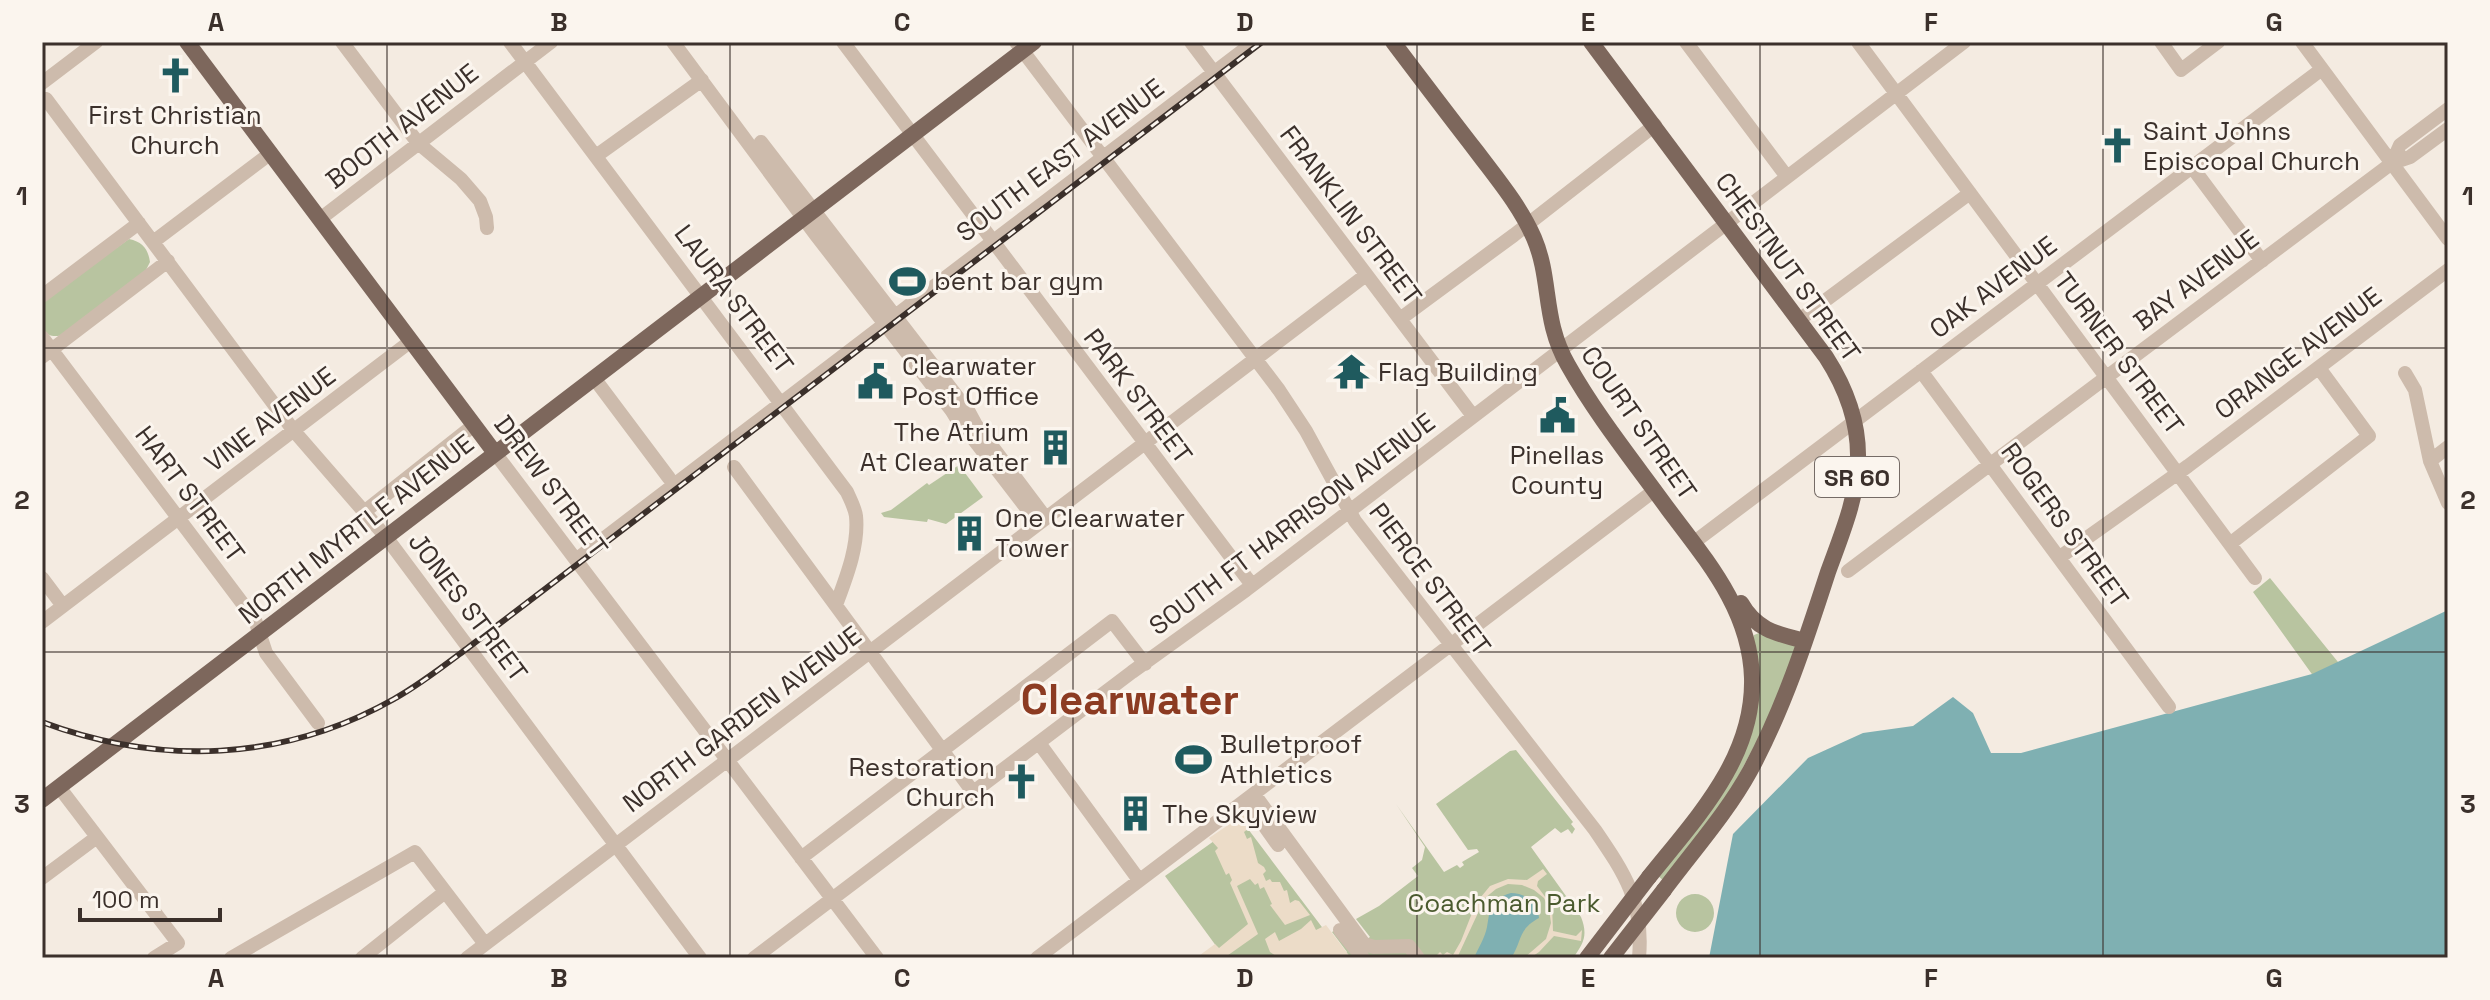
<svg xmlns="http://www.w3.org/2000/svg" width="2490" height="1000" font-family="'Space Grotesk',sans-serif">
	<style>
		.green { fill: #b8c4a0 }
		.plaza { fill: #ecdcc8 }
		.water { fill: #7fb0b2 }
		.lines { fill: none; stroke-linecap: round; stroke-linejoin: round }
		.minor { stroke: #cdbbac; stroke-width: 14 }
		.major { stroke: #7d675c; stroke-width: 16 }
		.rail-casing { stroke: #3b302b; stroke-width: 6 }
		.rail { stroke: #fbf5ee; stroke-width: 3; stroke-dasharray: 9; stroke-linecap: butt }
		.major-bridge { stroke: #7d675c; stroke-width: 16 }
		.grid { fill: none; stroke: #3b302b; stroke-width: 2; stroke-opacity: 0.55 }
		.labels { text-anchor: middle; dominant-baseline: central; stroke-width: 6; stroke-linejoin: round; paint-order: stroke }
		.shield { fill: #fbf5ee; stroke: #756b66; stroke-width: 2 }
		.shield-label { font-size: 24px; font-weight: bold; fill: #3b302b }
		.poi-label { font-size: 26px; fill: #3b302b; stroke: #fbf5ee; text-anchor: start }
		.street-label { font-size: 26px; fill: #3b302b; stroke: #fbf5ee }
		.park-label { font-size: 26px; fill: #4a5a2e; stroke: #fbf5ee }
		.town-label { font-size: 42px; font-weight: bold; fill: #8c3b22; stroke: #fbf5ee }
		.neatline { fill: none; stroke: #3b302b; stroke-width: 3 }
		.grid-label { font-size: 26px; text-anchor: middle; font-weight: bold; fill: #3b302b }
	</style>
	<rect width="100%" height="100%" fill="#f4ebe1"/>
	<path class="green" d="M 129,239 C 143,242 148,249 150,262 L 146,270 L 64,335 C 54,337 48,337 42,328 L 42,301 Z
		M 959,465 L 983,497 L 946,524 L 928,519 L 927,522 L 884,517 L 881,513 L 891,510 L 927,483 L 929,485 Z
		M 2270,578 L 2338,662 L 2333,678 L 2319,684 L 2253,592 Z
		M 1759,633 L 1794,644 L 1797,648 L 1779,699 L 1731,790 L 1664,881 L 1658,876 L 1732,777 L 1753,639 L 1754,635 Z
		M 1516,750 L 1573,822 L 1571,824 L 1575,829 L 1572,834 L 1568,829 L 1561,833 L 1555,828 L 1531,847 L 1581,917 C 1588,935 1584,943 1573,958 L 1218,958 L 1222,954 L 1165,876 L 1242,821 L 1343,955 L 1347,952 L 1332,932 L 1334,931 L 1358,945 L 1370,937 L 1356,919 L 1379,906 L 1418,876 L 1412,868 L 1422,860 L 1425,847 L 1396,804 L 1444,872 L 1457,865 L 1460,868 L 1464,865 L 1462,862 L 1479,852 L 1477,849 L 1468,850 L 1436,804 L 1510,751 Z
		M1676 913a19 19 0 1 1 38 0a19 19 0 1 1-38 0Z"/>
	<path class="plaza" d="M 1243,815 L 1254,824 L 1244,832 L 1247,839 L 1251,837 L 1258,863 L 1264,867 L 1266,871 L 1263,874 L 1266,881 L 1270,879 L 1272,882 L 1280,882 L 1284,891 L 1287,890 L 1290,903 L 1295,900 L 1299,901 L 1310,915 L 1285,925 L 1270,905 L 1272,904 L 1264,887 L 1260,889 L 1258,883 L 1255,885 L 1250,879 L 1237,886 L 1258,934 L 1224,958 L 1221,955 L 1217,958 L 1202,958 L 1200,955 L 1215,944 L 1219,948 L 1248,924 L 1230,883 L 1232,880 L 1229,873 L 1226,875 L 1215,851 L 1218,848 L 1209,838 Z
		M 1543,869 L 1547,874 L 1538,881 L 1537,886 L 1552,906 L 1553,931 L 1576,936 L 1582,930 L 1581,941 L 1554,936 L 1539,952 L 1530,958 L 1524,958 L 1546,939 L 1551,923 L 1549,909 L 1544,898 L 1534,890 L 1522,885 L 1508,884 L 1496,889 L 1485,898 L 1457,958 L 1434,958 L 1440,952 L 1443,955 L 1447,952 L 1453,955 L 1461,941 L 1476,903 L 1490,886 L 1508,879 L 1527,880 Z
		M 1311,920 L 1316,930 L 1326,925 L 1351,958 L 1279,958 L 1270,952 L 1265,939 L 1275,932 L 1279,941 L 1301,929 Z"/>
	<path class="water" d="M 2448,610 L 2448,958 L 1709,958 L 1733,834 L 1808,758 L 1863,733 L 1913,726 L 1953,697 L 1973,713 L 1991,753 L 2021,753 L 2312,674 Z
		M 1511,893 C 1526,893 1538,903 1539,918 C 1517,930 1523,940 1511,958 L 1474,958 C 1478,948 1485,938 1487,927 C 1491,907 1488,900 1511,893 Z"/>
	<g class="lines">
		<path class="minor" d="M 342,42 L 418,143 L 461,179 L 480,201 L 486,217 L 487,228
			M 510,42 L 847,492 C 850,499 855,508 856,516 C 859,546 846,578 836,605
			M 673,42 L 816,235 L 952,411 L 960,424 L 968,432 L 1038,523
			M 843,42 L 1252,585
			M 1016,42 L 1279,390 L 1306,431 L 1355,521 L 1595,830 C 1625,874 1644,902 1639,958
			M 1191,42 L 1473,416
			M 1686,42 L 1787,177
			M 1858,42 L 2255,578
			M 2161,42 L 2181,70 L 2218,42
			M 2302,42 L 2448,239
			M 42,83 L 96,42
			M 46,99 L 294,431 L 386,537 L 700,958
			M 761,142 L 969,412 L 976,425 L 1045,517
			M 596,156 L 702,80
			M 2392,163 L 2400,145 L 2448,109
			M 2192,167 L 2262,261
			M 320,219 L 551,42
			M 153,242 L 271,153
			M 42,296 L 139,223
			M 1400,319 L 1514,235 L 1655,125
			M 1799,320 L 1970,193
			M 42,337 L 255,620 L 266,653 L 318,723
			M 42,357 L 168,261
			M 1921,371 L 2169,707
			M 2405,373 L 2415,390 L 2430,461 L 2448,503
			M 594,378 L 669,478
			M 495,453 L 877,958
			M 2430,461 L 2448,447
			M 734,467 L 973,792
			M 364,512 L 474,425
			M 1693,543 L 2322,69
			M 2231,543 L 2369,436 L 2319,368
			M 2060,557 L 2188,466 L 2448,270
			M 577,559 L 1254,42
			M 1848,571 L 2392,163 L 2410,157 L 2448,129
			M 42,578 L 63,606
			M 42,622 L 411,341
			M 1039,743 L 1139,880
			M 59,787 L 178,943 L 154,958
			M 1254,794 L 1364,944 L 1374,947 L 1409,946 L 1418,958
			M 1246,800 L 1278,845
			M 801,858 L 1112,621 L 1145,664
			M 42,878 L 97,837
			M 1340,930 L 1363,958
			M 231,958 L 415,852 L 485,944
			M 362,958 L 445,892
			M 467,958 L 1366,275
			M 754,958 L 1132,672 L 1246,590 L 1964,42
			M 1037,958 L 1655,490"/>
		<path class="major" d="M 187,42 L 495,453
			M 1393,42 C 1421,79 1449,116 1477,152 C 1498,180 1520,206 1534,238 C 1552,280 1542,320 1568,365 C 1596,415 1634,462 1668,509 C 1707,561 1750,610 1752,678 C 1754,759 1696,818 1649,877
			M 1591,42 L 1826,357 C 1846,388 1859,423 1858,460 C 1857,499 1841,536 1828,572 C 1806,640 1784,708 1750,771 C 1727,813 1693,851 1664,890
			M 1741,603 C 1756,630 1777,634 1805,641
			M 42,800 L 1034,42"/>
		<defs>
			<path id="rail" d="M 42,722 C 160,766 283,762 394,699 C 421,684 445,665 469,647 L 1262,42"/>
		</defs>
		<use href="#rail" class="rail-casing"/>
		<use href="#rail" class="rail"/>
		<path class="major-bridge" d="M 1587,958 L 1649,877
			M 1611,958 L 1664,890"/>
	</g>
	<path class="grid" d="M 387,42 L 387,958M 730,42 L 730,958M 1073,42 L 1073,958M 1417,42 L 1417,958M 1760,42 L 1760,958M 2103,42 L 2103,958M 42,348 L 2448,348M 42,652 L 2448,652"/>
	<defs>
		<symbol id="church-bare" viewBox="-9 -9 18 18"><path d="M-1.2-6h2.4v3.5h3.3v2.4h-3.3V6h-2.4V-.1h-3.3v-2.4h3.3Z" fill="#1f5a5e" stroke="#fbf5ee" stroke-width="2.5" paint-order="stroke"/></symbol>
		<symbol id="stadium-bare" viewBox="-9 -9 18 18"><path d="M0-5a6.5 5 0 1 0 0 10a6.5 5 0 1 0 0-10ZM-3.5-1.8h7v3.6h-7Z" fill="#1f5a5e" stroke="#fbf5ee" stroke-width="2.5" paint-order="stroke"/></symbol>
		<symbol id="temple-bare" viewBox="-9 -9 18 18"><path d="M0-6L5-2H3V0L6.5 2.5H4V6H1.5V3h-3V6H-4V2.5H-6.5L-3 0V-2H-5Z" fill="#1f5a5e" stroke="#fbf5ee" stroke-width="2.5" paint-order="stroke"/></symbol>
		<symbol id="civic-bare" viewBox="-9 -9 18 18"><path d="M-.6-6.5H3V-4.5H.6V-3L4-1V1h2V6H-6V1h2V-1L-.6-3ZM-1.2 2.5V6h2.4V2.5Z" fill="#1f5a5e" stroke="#fbf5ee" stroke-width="2.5" paint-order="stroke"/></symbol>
		<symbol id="building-bare" viewBox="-9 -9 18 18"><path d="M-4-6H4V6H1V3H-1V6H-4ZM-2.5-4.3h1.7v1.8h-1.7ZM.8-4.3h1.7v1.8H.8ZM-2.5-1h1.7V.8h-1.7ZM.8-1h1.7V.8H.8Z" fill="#1f5a5e" stroke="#fbf5ee" stroke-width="2.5" paint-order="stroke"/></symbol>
	</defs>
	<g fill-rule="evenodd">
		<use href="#church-bare" x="150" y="50" width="51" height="51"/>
		<use href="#church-bare" x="2092" y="120" width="51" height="51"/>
		<use href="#stadium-bare" x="882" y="256" width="51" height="51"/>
		<use href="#temple-bare" x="1326" y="346" width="51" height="51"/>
		<use href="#civic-bare" x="850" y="356" width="51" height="51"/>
		<use href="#civic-bare" x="1532" y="390" width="51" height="51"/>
		<use href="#building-bare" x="1030" y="422" width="51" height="51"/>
		<use href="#building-bare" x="944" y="508" width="51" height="51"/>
		<use href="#stadium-bare" x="1168" y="734" width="51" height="51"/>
		<use href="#church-bare" x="996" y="756" width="51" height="51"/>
		<use href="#building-bare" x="1110" y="788" width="51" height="51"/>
	</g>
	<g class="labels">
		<rect class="shield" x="1815" y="457" width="84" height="40" rx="6"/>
		<g class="shield-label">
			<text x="1857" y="477">SR 60</text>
		</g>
		<g class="poi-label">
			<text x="175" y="115" text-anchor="middle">First Christian<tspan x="175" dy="30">Church</tspan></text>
			<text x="2143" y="131">Saint Johns<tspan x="2143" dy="30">Episcopal Church</tspan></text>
			<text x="934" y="281">bent bar gym</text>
			<text x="902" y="366">Clearwater<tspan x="902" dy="30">Post Office</tspan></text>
			<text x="1378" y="372">Flag Building</text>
			<text x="1029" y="432" text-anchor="end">The Atrium<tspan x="1029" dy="30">At Clearwater</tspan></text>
			<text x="1557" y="455" text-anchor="middle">Pinellas<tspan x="1557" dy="30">County</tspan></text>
			<text x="995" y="518">One Clearwater<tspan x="995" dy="30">Tower</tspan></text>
			<text x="1220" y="744">Bulletproof<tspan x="1220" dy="30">Athletics</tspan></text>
			<text x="995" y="767" text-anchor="end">Restoration<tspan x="995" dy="30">Church</tspan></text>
			<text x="1162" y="814">The Skyview</text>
		</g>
		<g class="street-label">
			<text transform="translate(402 126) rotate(-38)">BOOTH AVENUE</text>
			<text transform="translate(1060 160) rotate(-37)">SOUTH EAST AVENUE</text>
			<text transform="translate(1351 215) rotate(53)">FRANKLIN STREET</text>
			<text transform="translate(1788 267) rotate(54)">CHESTNUT STREET</text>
			<text transform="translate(2196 280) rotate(-37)">BAY AVENUE</text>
			<text transform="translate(1993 287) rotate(-37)">OAK AVENUE</text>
			<text transform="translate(734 299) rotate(53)">LAURA STREET</text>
			<text transform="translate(2119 353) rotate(53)">TURNER STREET</text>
			<text transform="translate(2298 353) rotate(-37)">ORANGE AVENUE</text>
			<text transform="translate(1138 396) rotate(53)">PARK STREET</text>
			<text transform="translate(270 419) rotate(-37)">VINE AVENUE</text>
			<text transform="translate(1639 423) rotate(55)">COURT STREET</text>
			<text transform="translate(551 486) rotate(53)">DREW STREET</text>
			<text transform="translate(190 494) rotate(53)">HART STREET</text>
			<text transform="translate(1292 524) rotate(-37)">SOUTH FT HARRISON AVENUE</text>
			<text transform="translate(2065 525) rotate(54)">ROGERS STREET</text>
			<text transform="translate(356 529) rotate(-38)">NORTH MYRTLE AVENUE</text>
			<text transform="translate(1430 579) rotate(53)">PIERCE STREET</text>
			<text transform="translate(468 607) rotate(53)">JONES STREET</text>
			<text transform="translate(742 719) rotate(-37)">NORTH GARDEN AVENUE</text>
		</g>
		<g class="park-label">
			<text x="1504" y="903">Coachman Park</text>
		</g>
		<g class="town-label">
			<text x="1130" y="699">Clearwater</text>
		</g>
	</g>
	<rect width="2490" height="1000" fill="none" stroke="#fbf5ee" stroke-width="88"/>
	<path d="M80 908v12h140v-12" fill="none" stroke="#3b302b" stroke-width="4"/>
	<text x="92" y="908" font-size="24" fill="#3b302b" stroke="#fbf5ee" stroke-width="6" paint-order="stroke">100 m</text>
	<rect x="44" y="44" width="2402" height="912" class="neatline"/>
	<g class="grid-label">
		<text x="216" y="31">A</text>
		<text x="559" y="31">B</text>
		<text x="902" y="31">C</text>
		<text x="1245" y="31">D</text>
		<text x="1588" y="31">E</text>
		<text x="1931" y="31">F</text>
		<text x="2274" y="31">G</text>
		<text x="22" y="205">1</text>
		<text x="2468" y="205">1</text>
		<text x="22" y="509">2</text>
		<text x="2468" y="509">2</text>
		<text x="22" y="813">3</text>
		<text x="2468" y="813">3</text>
		<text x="216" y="987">A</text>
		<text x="559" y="987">B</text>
		<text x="902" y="987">C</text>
		<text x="1245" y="987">D</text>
		<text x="1588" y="987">E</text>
		<text x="1931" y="987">F</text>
		<text x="2274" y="987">G</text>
	</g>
</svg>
